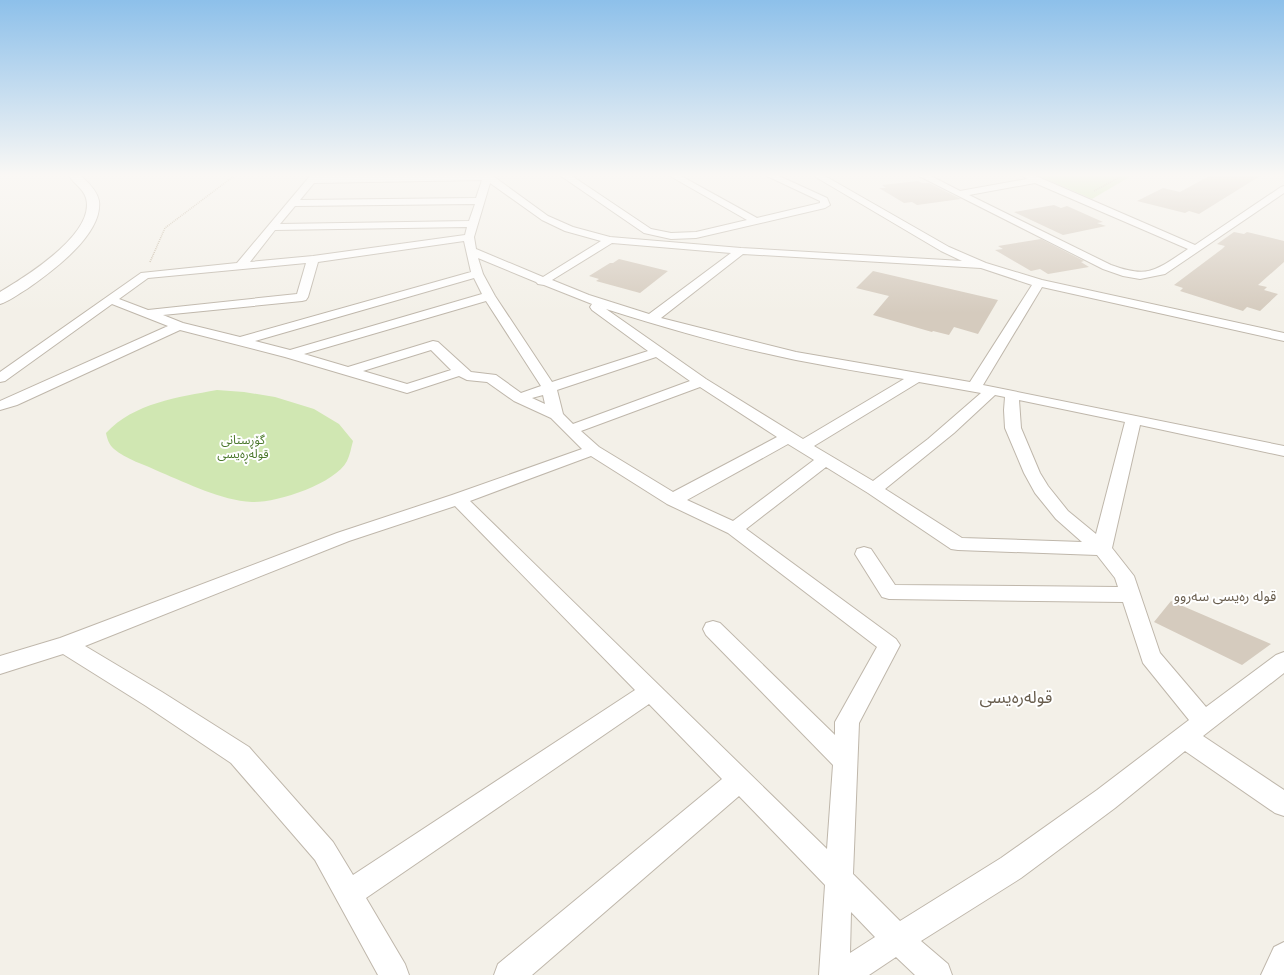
<svg xmlns="http://www.w3.org/2000/svg" width="1284" height="975" font-family="'Open Sans','Noto Sans Arabic',sans-serif">
	<style>
		.green { fill: #d0e7b2 }
		.building { fill: #d5cbbe }
		.lines { fill: none; stroke-linecap: round; stroke-linejoin: round }
		.minor-casing { stroke: #bfb7ab; stroke-width: 2 }
		.tertiary-casing { stroke: #bfb7ab; stroke-width: 2 }
		.path { stroke: #c0b29c; stroke-width: 1.5; stroke-dasharray: 1 1; stroke-linecap: butt }
		.minor { fill: #fff; fill-rule: evenodd }
		.tertiary { fill: #fff; fill-rule: evenodd }
		.labels { text-anchor: middle; dominant-baseline: central; stroke-width: 4; stroke-linejoin: round; paint-order: stroke }
		.park-label { font-size: 12px; fill: #4a772b; stroke: #fff }
		.quarter-label { font-size: 14px; fill: #695e4e; stroke: #fff }
		.near-quarter-label { font-size: 17px; fill: #695e4e; stroke: #fff }
	</style>
	<rect width="100%" height="100%" fill="#f3f0e8"/>
	<path class="green" d="M 1039,176 L 1131,176 L 1092,199 Z
		M 217,390 L 244,392 L 275,397 L 314,409 L 339,424 L 353,441 C 351,448 350,455 347,461 C 335,484 276,503 252,502 C 220,500 189,484 160,472 C 146,465 125,459 114,449 C 109,445 107,438 106,433 C 134,403 178,397 217,390 Z"/>
	<path class="building" d="M 1209,176 L 1260,176 L 1199,214 L 1189,211 L 1185,213 L 1137,201 L 1163,188 L 1180,192 Z
		M 918,181 L 922,183 L 929,183 L 961,199 L 917,205 L 912,202 L 904,203 L 879,188 L 886,188 L 882,185 Z
		M 1054,205 L 1061,208 L 1067,206 L 1103,222 L 1097,223 L 1106,226 L 1063,235 L 1014,212 Z
		M 1234,232 L 1244,234 L 1247,232 L 1284,241 L 1284,262 L 1258,285 L 1267,287 L 1264,290 L 1278,294 L 1260,311 L 1247,307 L 1243,311 L 1180,291 L 1183,288 L 1174,285 L 1222,249 L 1225,246 L 1217,244 Z
		M 1041,239 L 1084,261 L 1081,262 L 1089,267 L 1048,274 L 1040,269 L 1031,271 L 995,250 L 1003,249 L 998,246 Z
		M 619,259 L 668,271 L 640,293 L 596,281 L 599,279 L 589,276 L 610,263 L 613,263 Z
		M 873,271 L 998,300 L 978,334 L 954,327 L 949,335 L 933,331 L 932,332 L 873,315 L 889,296 L 856,288 Z
		M 1171,601 L 1271,644 L 1242,665 L 1154,622 Z"/>
	<g class="lines">
		<defs>
			<path id="minor" d="M 310,176 L 493,176 L 548,216 L 573,227 L 610,237 L 741,248 L 962,261 L 941,251 L 814,176 L 825,176 L 949,247 L 986,263 L 1042,280 L 1284,333 L 1284,341 L 1042,287 L 983,385 L 1284,446 L 1284,456 L 1140,425 L 1112,548 L 1134,576 L 1160,653 L 1206,707 L 1276,655 L 1284,652 L 1284,673 L 1203,736 L 1284,790 L 1284,816 L 1275,813 L 1185,751 L 1115,808 L 1021,878 L 921,941 L 948,964 L 952,975 L 915,975 L 896,957 L 869,975 L 819,975 L 825,885 L 739,796 L 532,975 L 494,975 L 498,964 L 722,779 L 649,704 L 366,898 L 405,964 L 409,975 L 378,975 L 315,860 L 231,763 L 146,706 L 63,654 L 0,674 L 0,656 L 60,638 L 337,533 L 452,495 L 582,449 L 551,418 L 514,401 L 487,382 L 467,380 L 459,376 L 407,393 L 285,357 L 180,330 L 17,405 L 0,410 L 0,401 L 168,326 L 112,304 L 5,381 L 0,382 L 0,372 L 141,273 L 237,263 ZM 482,180 L 476,198 L 300,200 L 314,183 ZM 490,183 L 542,220 L 565,231 L 601,241 L 543,277 L 476,249 L 474,237 ZM 475,204 L 469,221 L 280,224 L 295,206 ZM 467,227 L 465,235 L 313,256 L 250,262 L 275,230 ZM 464,241 L 471,272 L 240,337 L 183,323 L 163,315 L 302,301 L 306,300 L 308,297 L 318,262 ZM 612,243 L 731,253 L 649,314 L 589,295 L 552,280 ZM 743,254 L 981,268 L 1032,285 L 970,382 L 796,352 L 661,318 ZM 478,258 L 536,282 L 538,284 L 544,285 L 592,304 L 590,307 L 592,310 L 648,351 L 552,382 L 495,296 L 483,274 ZM 306,263 L 297,294 L 148,310 L 119,299 L 148,278 ZM 474,278 L 482,294 L 290,350 L 255,341 ZM 486,301 L 541,386 L 521,393 L 496,375 L 471,372 L 438,342 L 433,341 L 348,367 L 304,354 ZM 606,309 C 669,329 732,347 796,360 C 832,367 868,373 904,379 L 803,439 L 706,379 ZM 431,350 L 451,370 L 407,384 L 363,371 ZM 656,357 L 690,381 L 573,424 L 563,414 L 557,390 ZM 919,382 L 981,393 L 928,439 L 873,481 L 814,446 ZM 700,387 L 777,437 L 673,492 L 599,447 L 581,431 ZM 543,395 L 545,404 L 532,398 ZM 995,395 L 1005,397 L 1004,410 L 1005,428 L 1024,473 L 1035,493 L 1056,519 L 1082,542 L 962,538 L 885,489 L 954,433 ZM 1019,400 L 1125,422 L 1096,534 L 1068,511 L 1048,486 L 1040,473 L 1021,428 ZM 788,444 L 814,460 L 733,521 L 687,500 ZM 591,456 L 667,504 L 728,533 L 877,647 L 839,715 L 835,722 L 835,735 L 720,623 L 713,621 L 706,623 L 703,629 L 706,635 L 833,765 L 827,849 L 470,501 ZM 826,467 L 868,493 L 951,549 L 958,550 L 1097,555 L 1115,578 L 1118,587 L 895,585 L 871,549 L 864,547 L 857,549 L 855,554 L 882,597 L 889,599 L 1123,602 L 1143,663 L 1189,720 L 1097,790 L 1001,858 L 900,921 L 853,874 L 859,723 L 900,645 L 896,639 L 746,529 ZM 455,506 L 635,690 L 353,875 L 333,842 L 249,747 L 162,692 L 85,646 L 349,541 ZM 851,912 L 875,937 L 850,953 Z
				M 561,176 L 572,176 L 651,229 L 671,233 L 696,232 L 747,220 L 670,176 L 681,176 L 757,218 L 820,203 L 820,201 L 767,176 L 779,176 L 827,198 L 830,205 L 825,208 L 696,238 L 671,239 L 644,233 Z
				M 919,176 L 931,176 L 960,191 L 1027,179 L 1023,176 L 1036,176 L 1195,245 L 1281,187 L 1284,186 L 1284,193 L 1165,274 L 1140,279 L 1123,276 L 1103,269 ZM 1035,183 L 1188,249 C 1156,270 1149,279 1111,265 L 969,195 Z
				M 1284,942 L 1284,975 L 1261,975 L 1274,947 Z"/>
			<path id="tertiary" d="M 69,176 L 81,176 C 89,183 97,191 99,201 C 103,235 51,272 27,289 C 18,294 10,301 0,304 L 0,292 C 25,277 96,234 86,198 C 83,188 74,184 69,176 Z"/>
		</defs>
		<use href="#minor" class="minor-casing"/>
		<use href="#tertiary" class="tertiary-casing"/>
		<path class="path" d="M 1094,191 L 1122,176
			M 150,262 L 165,228 L 234,176"/>
		<use href="#minor" class="minor"/>
		<use href="#tertiary" class="tertiary"/>
	</g>
	<linearGradient id="sky" x2="0" y2="1"><stop stop-color="#8dc0ea"/><stop offset="0.56" stop-color="#faf8f5"/><stop offset="1" stop-color="#faf8f5" stop-opacity="0"/></linearGradient>
	<rect width="1284" height="313" fill="url(#sky)"/>
	<g class="labels">
		<g class="park-label">
			<text x="243" y="439">گۆڕستانی<tspan x="243" dy="14">قولەڕەیسی</tspan></text>
		</g>
		<g class="quarter-label">
			<text x="1225" y="595">قولە رەیسی سەروو</text>
		</g>
		<g class="near-quarter-label">
			<text x="1016" y="696">قولەرەیسی</text>
		</g>
	</g>
</svg>
